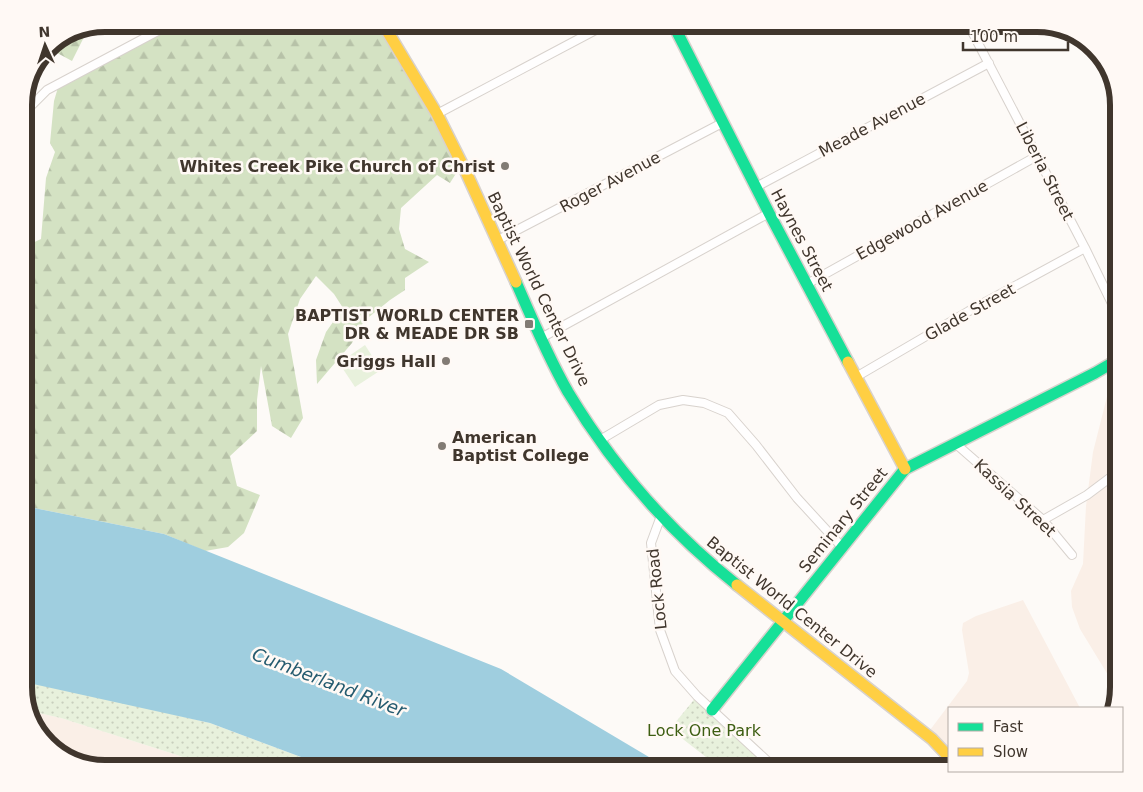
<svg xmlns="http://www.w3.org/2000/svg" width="1143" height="792" font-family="'DejaVu Sans',sans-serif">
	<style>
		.industrial { fill: #faefe7 }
		.green { fill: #e8f1dc }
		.forest { fill: url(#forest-firs) }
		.park { fill: url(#park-dots) }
		.water { fill: #9fcedf }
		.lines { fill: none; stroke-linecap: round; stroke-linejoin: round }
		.street-casing { stroke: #d8d2cd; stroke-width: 10 }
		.fast-casing { stroke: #d8d2cd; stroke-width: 14 }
		.slow-casing { stroke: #d8d2cd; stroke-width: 14 }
		.street { stroke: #fffefe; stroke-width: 8 }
		.fast { stroke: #16e098; stroke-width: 11 }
		.slow { stroke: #ffcf43; stroke-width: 11 }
		.poi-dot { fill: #827b74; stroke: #fff9f5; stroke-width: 2 }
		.labels { text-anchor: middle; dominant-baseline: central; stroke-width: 5; stroke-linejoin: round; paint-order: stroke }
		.street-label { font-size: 16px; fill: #40362d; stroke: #fff9f5 }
		.poi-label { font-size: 16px; font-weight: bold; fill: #40362d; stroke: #fff9f5; text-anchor: end }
		.park-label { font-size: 16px; fill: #3d5e12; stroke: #fff9f5 }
		.water-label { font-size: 18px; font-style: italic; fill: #255b6f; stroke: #fff9f5 }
		.rim { fill: none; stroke: #40362d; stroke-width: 6 }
	</style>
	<defs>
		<pattern id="forest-firs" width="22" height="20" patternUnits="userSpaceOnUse" patternTransform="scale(1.25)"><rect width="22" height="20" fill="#d4e2c3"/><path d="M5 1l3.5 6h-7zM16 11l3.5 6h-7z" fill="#b7c2a8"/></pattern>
		<pattern id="park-dots" width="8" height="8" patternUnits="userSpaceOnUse" patternTransform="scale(1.25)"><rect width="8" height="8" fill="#e8f1dc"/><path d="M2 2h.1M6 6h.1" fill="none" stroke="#c8cfbd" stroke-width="1.8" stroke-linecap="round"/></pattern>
	</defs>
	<rect width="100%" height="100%" fill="#fdfaf7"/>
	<path class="industrial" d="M 1119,363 L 1119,689 L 1108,675 L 1080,629 L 1072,607 L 1071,591 L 1083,564 L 1086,506 L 1093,452 L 1115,365 Z
		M 1023,600 L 1080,708 L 949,708 L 949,747 L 930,730 L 967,681 L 969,673 L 962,630 L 963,623 L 976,616 Z
		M 30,711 L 61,718 L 177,755 L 212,768 L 105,768 L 60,754 L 35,727 Z"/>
	<path class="green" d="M 365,345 L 381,370 L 355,387 L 339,363 Z"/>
	<path class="forest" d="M 172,24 L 383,24 L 462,164 L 450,183 L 437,175 L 401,208 L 399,229 L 405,249 L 429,262 L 405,278 L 405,290 L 390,300 L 364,321 L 352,343 L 317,384 L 316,360 L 326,332 L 343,308 L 334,294 L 316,276 L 300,299 L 288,334 L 303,418 L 291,438 L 272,426 L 261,366 L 257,400 L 257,431 L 230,456 L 237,486 L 260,495 L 244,533 L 228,547 L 205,551 L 164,534 L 24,506 L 24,392 L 29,373 L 25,338 L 24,247 L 41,239 L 46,178 L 55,152 L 50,143 L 54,101 L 59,84 Z
		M 87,31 L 72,61 L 48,48 L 48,47 Z"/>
	<path class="park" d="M 24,679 L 210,723 L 309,760 L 325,768 L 212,768 L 177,755 L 61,718 L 30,711 L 24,692 Z
		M 697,696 L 775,768 L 720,768 L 670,729 Z"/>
	<path class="water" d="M 24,506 L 164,534 L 501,669 L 659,763 L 663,768 L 325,768 L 309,760 L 210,723 L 24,682 Z"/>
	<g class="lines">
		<defs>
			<path id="street" d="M 968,24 L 1085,248 L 1119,318
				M 24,113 L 47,90 L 171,24
				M 437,114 L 607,24
				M 756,187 L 989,63
				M 496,241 L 724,122
				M 807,284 L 1037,156
				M 541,338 L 769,213
				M 856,377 L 969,311 L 1085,248
				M 1119,419 C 1116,435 1113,451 1119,467
				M 600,440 L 659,405 L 683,400 L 704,403 L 728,413 L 756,445 L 797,498 L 842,547
				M 956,444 L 1043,520 L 1072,555
				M 661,516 L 651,543 L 660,630 L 675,671 L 697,696 L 775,768
				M 1043,520 L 1087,495 L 1119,471"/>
			<path id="fast" d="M 673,24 L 769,213 L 848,362
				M 516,282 C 532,319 548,357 568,392 C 612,465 670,532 737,585
				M 712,710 L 905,469 L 1095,373 L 1119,359"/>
			<path id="slow" d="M 383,24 L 437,114 L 466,172 L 516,282
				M 848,362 L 905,469
				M 737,585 L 932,739 L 949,757"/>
		</defs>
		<use href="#street" class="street-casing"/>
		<use href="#fast" class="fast-casing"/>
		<use href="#slow" class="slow-casing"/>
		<use href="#street" class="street"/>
		<use href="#fast" class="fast"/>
		<use href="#slow" class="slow"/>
	</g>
	<g class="poi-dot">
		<circle cx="505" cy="166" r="5"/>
		<rect x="524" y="319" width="10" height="10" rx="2.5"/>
		<circle cx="446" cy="361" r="5"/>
		<circle cx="442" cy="446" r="5"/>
	</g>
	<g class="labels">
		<g class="street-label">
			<text transform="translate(872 125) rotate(-28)">Meade Avenue</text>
			<text transform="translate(1045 171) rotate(63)">Liberia Street</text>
			<text transform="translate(610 182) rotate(-28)">Roger Avenue</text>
			<text transform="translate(922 220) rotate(-29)">Edgewood Avenue</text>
			<text transform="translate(802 240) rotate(62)">Haynes Street</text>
			<text transform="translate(539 289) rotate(64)">Baptist World Center Drive</text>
			<text transform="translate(970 312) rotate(-29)">Glade Street</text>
			<text transform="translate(1015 498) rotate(43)">Kassia Street</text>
			<text transform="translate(843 520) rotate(-51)">Seminary Street</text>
			<text transform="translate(657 589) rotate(-96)">Lock Road</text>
			<text transform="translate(792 607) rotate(39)">Baptist World Center Drive</text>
		</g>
		<g class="poi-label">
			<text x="495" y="166">Whites Creek Pike Church of Christ</text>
			<text x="519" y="315">BAPTIST WORLD CENTER<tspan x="519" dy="18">DR &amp; MEADE DR SB</tspan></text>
			<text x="436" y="361">Griggs Hall</text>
			<text x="452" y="437" text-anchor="start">American<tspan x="452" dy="18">Baptist College</tspan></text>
		</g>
		<g class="park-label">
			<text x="704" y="730">Lock One Park</text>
		</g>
		<g class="water-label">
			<text transform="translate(329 682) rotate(21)">Cumberland River</text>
		</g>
	</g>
	<path d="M0 0H1143V792H0ZM105 32H1037A73 73 0 0 1 1110 105V687A73 73 0 0 1 1037 760H105A73 73 0 0 1 32 687V105A73 73 0 0 1 105 32Z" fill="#fff9f5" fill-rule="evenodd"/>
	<path class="rim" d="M105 32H1037A73 73 0 0 1 1110 105V687A73 73 0 0 1 1037 760H105A73 73 0 0 1 32 687V105A73 73 0 0 1 105 32Z"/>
	<rect x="948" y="707" width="175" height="65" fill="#fff9f5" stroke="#b3aba5"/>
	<rect x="958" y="723" width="25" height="8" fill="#16e098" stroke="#b3aba5"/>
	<text x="993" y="732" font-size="15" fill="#40362d">Fast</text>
	<rect x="958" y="748" width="25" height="8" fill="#ffcf43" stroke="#b3aba5"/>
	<text x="993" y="757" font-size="15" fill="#40362d">Slow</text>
	<g transform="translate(45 45) rotate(357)" stroke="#fff9f5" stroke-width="4" paint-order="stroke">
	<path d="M0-4L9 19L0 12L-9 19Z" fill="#40362d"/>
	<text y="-8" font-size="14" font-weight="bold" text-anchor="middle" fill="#40362d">N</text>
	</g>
	<path d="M963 42v8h105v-8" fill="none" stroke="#40362d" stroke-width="2.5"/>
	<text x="970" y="42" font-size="15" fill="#40362d" stroke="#fff9f5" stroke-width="4" paint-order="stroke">100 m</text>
</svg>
